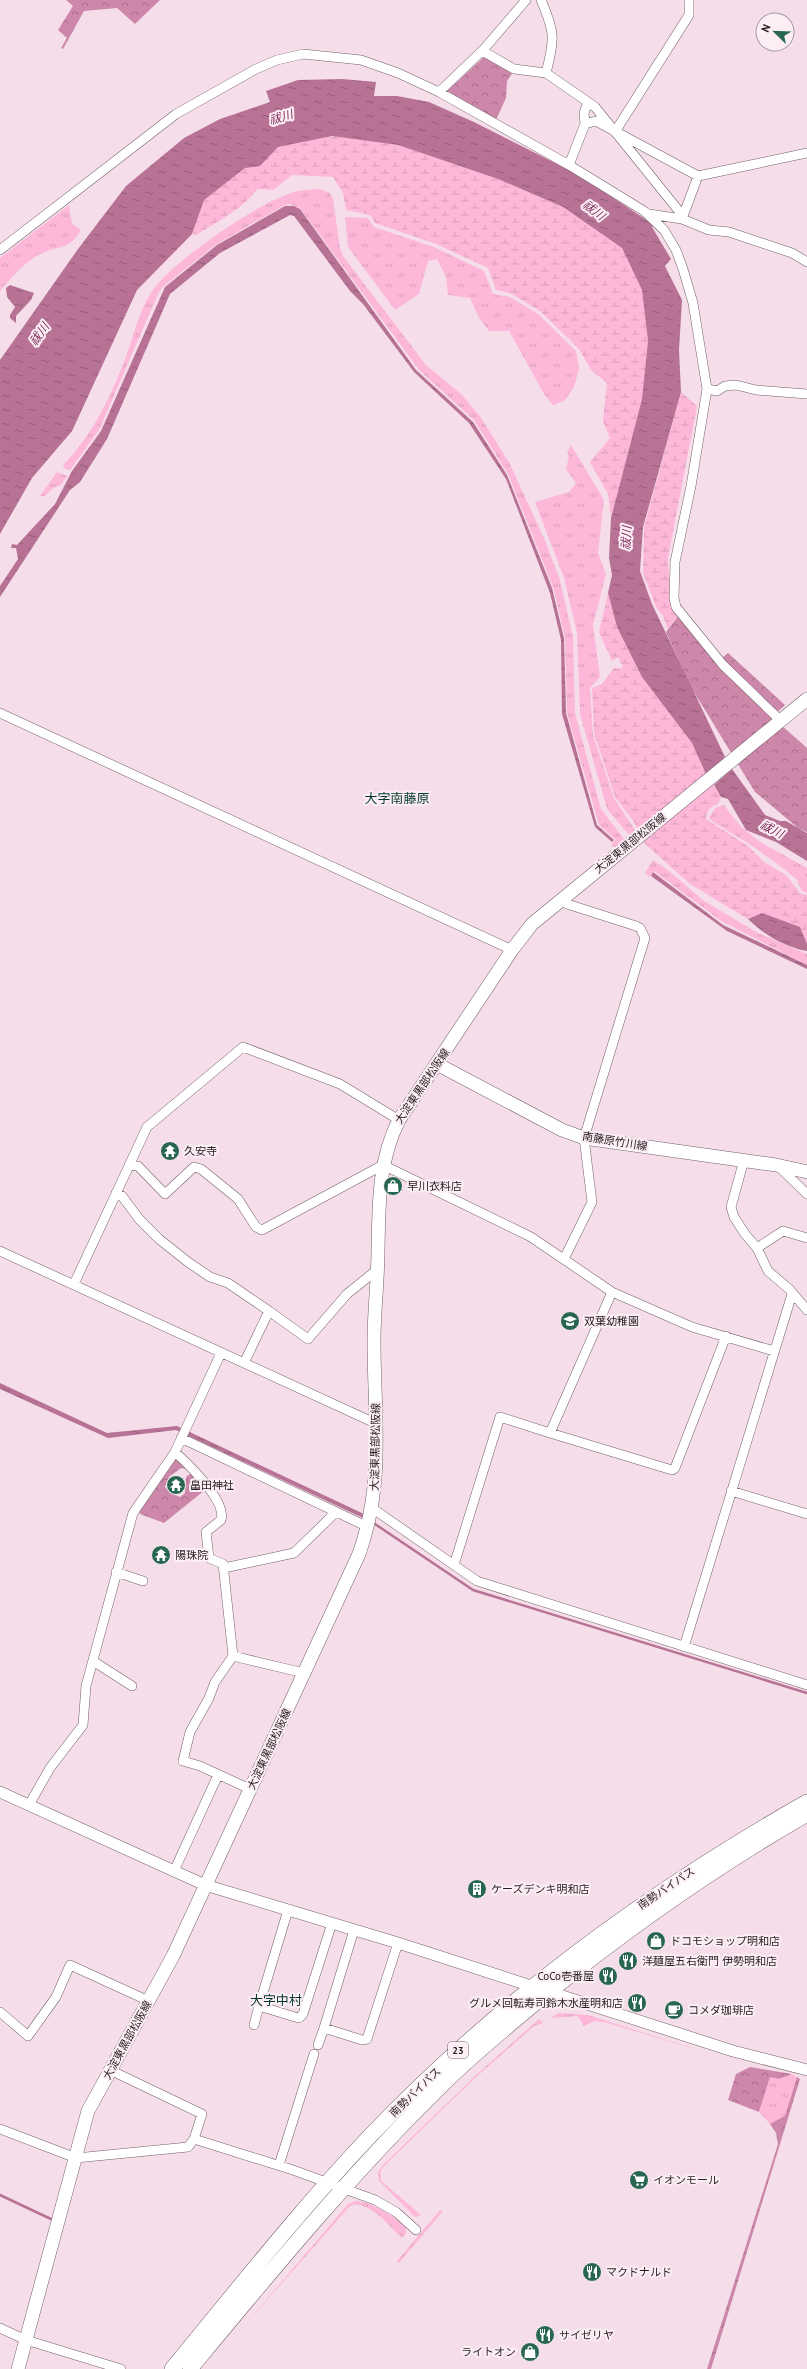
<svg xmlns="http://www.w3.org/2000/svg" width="807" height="2369" font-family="'PT Sans','Noto Sans JP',sans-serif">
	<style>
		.grass { fill: url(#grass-tufts) }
		.forest { fill: url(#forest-crowns) }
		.wetland { fill: url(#wetland-marsh) }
		.water { fill: url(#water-ripples) }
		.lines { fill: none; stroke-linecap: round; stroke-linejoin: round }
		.stream { stroke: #b77295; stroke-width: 2.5 }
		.minor-casing { stroke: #735f68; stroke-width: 10 }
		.tertiary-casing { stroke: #735f68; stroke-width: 12 }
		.secondary-casing { stroke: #735f68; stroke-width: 14 }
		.trunk-casing { stroke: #735f68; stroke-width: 16 }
		.minor { stroke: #fff; stroke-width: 9 }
		.tertiary { stroke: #fff; stroke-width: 11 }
		.secondary { stroke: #fff; stroke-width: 13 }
		.trunk { stroke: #fff; stroke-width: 15 }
		.labels { text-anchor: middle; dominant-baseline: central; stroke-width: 4; stroke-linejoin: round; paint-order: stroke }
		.shield { fill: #fceef4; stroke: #665c60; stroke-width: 1 }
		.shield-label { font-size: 10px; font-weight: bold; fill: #261d21 }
		.street-label { font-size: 11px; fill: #261d21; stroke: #fceef4 }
		.poi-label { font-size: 11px; fill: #261d21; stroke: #fceef4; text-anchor: start }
		.water-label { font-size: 12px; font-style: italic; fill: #7d2959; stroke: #fceef4 }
		.quarter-label { font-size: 13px; fill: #023829; stroke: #fceef4 }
	</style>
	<defs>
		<pattern id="grass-tufts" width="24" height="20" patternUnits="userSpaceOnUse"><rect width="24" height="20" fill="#fdb8d9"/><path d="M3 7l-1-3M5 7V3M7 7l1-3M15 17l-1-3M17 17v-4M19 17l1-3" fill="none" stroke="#d99eba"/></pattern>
		<pattern id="forest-crowns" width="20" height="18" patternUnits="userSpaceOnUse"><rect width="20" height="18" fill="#cd87aa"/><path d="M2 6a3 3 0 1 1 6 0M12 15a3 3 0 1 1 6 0" fill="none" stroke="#a66e8a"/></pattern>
		<pattern id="wetland-marsh" width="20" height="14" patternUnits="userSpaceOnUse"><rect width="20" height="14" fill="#fdb8d9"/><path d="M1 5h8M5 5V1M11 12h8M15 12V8" fill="none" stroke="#d99eba"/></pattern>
		<pattern id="water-ripples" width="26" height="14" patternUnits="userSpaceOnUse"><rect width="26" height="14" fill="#b77295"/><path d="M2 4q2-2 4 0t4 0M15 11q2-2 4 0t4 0" fill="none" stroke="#955d79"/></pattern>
	</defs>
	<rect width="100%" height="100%" fill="#f5dee9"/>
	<path class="grass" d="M 319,189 L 330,193 L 333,199 L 340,248 L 343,256 L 426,365 L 461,394 L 480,416 L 510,464 L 546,543 L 560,580 L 573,637 L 575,713 L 601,809 L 624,839 L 614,848 L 611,845 L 616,840 L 599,825 L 567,713 L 565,637 L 553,587 L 508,474 L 474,420 L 419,370 L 300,208 L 289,204 L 283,206 L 217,244 L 164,286 L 159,292 L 99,430 L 70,470 L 65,469 L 63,465 C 90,438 108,402 122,367 C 132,343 137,316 150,294 C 169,263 262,199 298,191 C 305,190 312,189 319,189 Z
		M 69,205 L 72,224 L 81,230 C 69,250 62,245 45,252 C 27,259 12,277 0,291 L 0,258 Z
		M 345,217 L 368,218 L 374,227 L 434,247 L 484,271 L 493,294 L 510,297 L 538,314 L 576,351 L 579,369 L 574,387 L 564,401 L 553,405 L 544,394 L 509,331 L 489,331 L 479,318 L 470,298 L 448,295 L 446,277 L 437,259 L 428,261 L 419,294 L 395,310 L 348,247 Z
		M 571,445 L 604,500 L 598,553 L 606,574 L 593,625 L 600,677 L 590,688 L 593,735 L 614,798 L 635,830 L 629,835 L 607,809 L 580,714 L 577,633 L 564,578 L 535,502 L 569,492 L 576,483 L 566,469 L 569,456 L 567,452 Z
		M 57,472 L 67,476 L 61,485 L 53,488 L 45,496 L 40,496 Z
		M 724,805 C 749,842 770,846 807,868 L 807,893 L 802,891 L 797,880 L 784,869 L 751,845 L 713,822 L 709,818 L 715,808 Z
		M 653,860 L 668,870 L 704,901 L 758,933 L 807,954 L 807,965 L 721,921 L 654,871 L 649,877 L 645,873 Z
		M 559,2013 L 588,2015 L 714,2055 L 608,2023 L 595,2021 L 584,2026 L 578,2016 L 550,2018 Z
		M 539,2019 L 543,2023 L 534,2026 L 475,2078 L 383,2167 L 380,2173 L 381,2181 L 421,2215 L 415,2217 L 379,2181 L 378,2172 L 382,2166 L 474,2077 Z
		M 792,2074 L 797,2077 L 785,2117 L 770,2124 L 759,2112 L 770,2076 L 779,2079 Z
		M 356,2201 C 373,2202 393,2216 406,2227 L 406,2233 L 402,2238 C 389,2226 368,2199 350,2206 L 246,2324 L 348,2204 Z
		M 440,2210 L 443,2211 L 399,2263 L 397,2261 Z"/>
	<path class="forest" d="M 66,0 L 160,0 L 135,24 L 117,8 L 84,11 L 63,49 L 61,48 L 67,38 L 58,30 L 73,6 Z
		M 484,57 L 513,72 L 507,81 L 506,98 L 496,120 L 446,92 Z
		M 679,615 L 717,662 L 728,653 L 785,705 L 772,717 L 807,748 L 807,832 L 798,828 L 755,792 L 691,687 L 666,632 Z
		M 176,1457 L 186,1469 L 181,1468 L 169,1477 L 165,1487 L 170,1493 L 180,1497 L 185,1493 L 186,1477 L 193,1472 L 205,1490 L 164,1523 L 140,1514 L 138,1507 Z
		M 750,2067 L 792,2074 L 779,2079 L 770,2077 L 759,2112 L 728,2100 L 736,2074 Z
		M 797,2077 L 800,2079 L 711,2369 L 707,2369 L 778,2144 L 776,2133 L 770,2124 L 785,2116 Z"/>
	<path class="wetland" d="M 336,136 L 398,145 L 498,179 L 563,207 L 622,248 L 642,290 L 648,341 L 642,399 L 611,518 L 608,494 L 590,462 L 610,438 L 603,421 L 607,383 L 591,370 L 579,349 L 540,311 L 510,293 L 496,290 L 488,268 L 436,244 L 375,223 L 370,215 L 346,210 L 343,193 L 333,177 L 292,175 L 273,190 L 257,189 C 242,210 217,222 196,235 L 192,234 L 137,290 L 72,431 L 47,460 L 137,225 L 236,156 L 312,139 Z
		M 681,392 L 697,406 L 668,558 L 670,599 L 679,615 L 668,629 L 663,616 L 656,607 L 643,573 L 644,527 Z
		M 608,593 L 617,627 L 642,677 L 692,743 L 706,774 L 721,797 L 718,804 C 710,807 707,810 706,819 L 748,846 L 764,862 L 786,875 L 800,893 L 807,895 L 807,944 L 762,913 L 748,919 L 690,884 L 645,844 L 634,822 L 615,797 L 594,733 L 592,688 L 602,684 L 614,668 L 623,668 L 618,657 L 612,661 L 599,632 Z"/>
	<path class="water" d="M 342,79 L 376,82 L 374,96 L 397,96 L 429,102 L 474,122 L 579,175 L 654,225 L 652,227 L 671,259 L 665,266 L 682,300 L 679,350 L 681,392 L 643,527 L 640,571 L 652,604 L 725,757 L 706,774 L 692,743 L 642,677 L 617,627 L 608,593 L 612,575 L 609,558 L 611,518 L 642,399 L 648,341 L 642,290 L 622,248 L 563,207 L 498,179 L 398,145 L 332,136 L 278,147 L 260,166 L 245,168 L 204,200 L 192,234 L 137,290 L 72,431 L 32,478 L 0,534 L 0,360 L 78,249 L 126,186 L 184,138 L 220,119 L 270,102 L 266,91 L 298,80 Z
		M 285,206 L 294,206 L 300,209 L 416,370 L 473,422 L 507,475 L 552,588 L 564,638 L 566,713 L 597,825 L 614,840 L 612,842 L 595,827 L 562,714 L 561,640 L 550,593 L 506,479 L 469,423 L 414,372 L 363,304 L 350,291 L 294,216 L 290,215 L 220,253 L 170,294 L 107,439 L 80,482 L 70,490 L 0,597 L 0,586 L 18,559 L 16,548 L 11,548 L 12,544 L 17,545 L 55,504 L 72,471 L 101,431 L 165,287 L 217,245 Z
		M 10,285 L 34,293 L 31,300 L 16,316 L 16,323 L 10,318 L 10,315 L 15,307 L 7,297 L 6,288 Z
		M 732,769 L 765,815 L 780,821 L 786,821 L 807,833 L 807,861 L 776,842 L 746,830 L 728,799 L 721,797 L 714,785 Z
		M 653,872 L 723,925 L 807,965 L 807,969 L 727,931 L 651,876 Z
		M 762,913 L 800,927 L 807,944 L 807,951 C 785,947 764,935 748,919 Z
		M 0,1383 L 107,1433 L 177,1426 L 364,1514 L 363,1518 L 176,1430 L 108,1438 L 0,1389 Z"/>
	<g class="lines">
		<path class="stream" d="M 372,1522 L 473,1590 L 807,1693
			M 0,2195 L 53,2220"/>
		<defs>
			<path id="minor" d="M 541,0 C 555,32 555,39 546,73
				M 484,49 L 486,53 L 514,69 L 546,73 L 588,102 L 584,113 L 585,124 L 596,121 L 698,176 L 807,153
				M 439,92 L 484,49 L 526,0
				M 588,102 L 595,107 L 683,216
				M 614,131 L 618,127 L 689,15 L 689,0
				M 569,165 L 585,124
				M 649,214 L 682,219 L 709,230 L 729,232 L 792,253 L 807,262
				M 682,219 L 698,176
				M 0,250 L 176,114 L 256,69 L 277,60 L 303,54 L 361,60 L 398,73 L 439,92 L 569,165 L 644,211 L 664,230 L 676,250 L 683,269 L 693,303 L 707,389 L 691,486 L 675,562 L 674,598 L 676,607 L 723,665 L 781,721
				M 707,389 L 717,391 L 725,386 L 736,385 L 756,390 L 807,394
				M 0,713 L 512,950
				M 561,899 L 567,904 L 636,926 L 640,928 L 645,938 L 584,1138 L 592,1202 L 564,1259
				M 744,1160 L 731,1207 L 734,1217 L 745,1234 L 757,1248 L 768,1271 L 789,1289 L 807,1310
				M 129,1165 L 138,1166 L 165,1194 L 194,1167 L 201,1169 L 238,1199 L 256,1227 L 262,1230 L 383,1165 L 531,1237 L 612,1292 L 692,1327 L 774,1351
				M 778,1166 L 807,1194
				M 116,1193 L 122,1196 L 139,1219 L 159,1239 L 188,1262 L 210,1277 L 228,1283 L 269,1311 L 244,1363
				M 757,1248 L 783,1231 L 807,1238
				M 0,1251 L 377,1424
				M 74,1284 L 147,1127 L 243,1047 L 340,1084 L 399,1120
				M 269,1311 L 308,1339 L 347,1294 L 378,1269
				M 550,1433 L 672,1470 L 675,1468 L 726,1336
				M 181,1438 L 368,1527
				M 175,1452 C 188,1464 227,1501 221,1520 L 206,1532 L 209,1558 L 223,1564 L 233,1656 L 215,1682 L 209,1698 L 190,1732 L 183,1761 L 200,1766 L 250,1789
				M 731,1491 L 807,1514
				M 372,1508 L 477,1581 L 807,1685
				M 454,1565 L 500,1417 L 550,1433 L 612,1292
				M 224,1568 L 294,1553 L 336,1512
				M 116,1572 L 143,1581
				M 684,1647 L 792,1294
				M 233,1656 L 304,1673
				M 93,1661 L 132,1686
				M 29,1805 L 50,1768 L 83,1725 L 86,1686 L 133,1513 L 175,1452 L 221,1353
				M 174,1871 L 218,1775
				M 288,1910 L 259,2006 L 295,2017 L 299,2018 L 303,2014 L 332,1923
				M 354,1930 L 324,2028 L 362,2040 L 367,2039 L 398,1943
				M 0,2012 L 28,2036 L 56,1997 L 70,1965 L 149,2001
				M 254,2025 L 259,2006
				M 318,2045 L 324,2028
				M 0,2129 L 76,2158 L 188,2147 L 194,2139 L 202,2114 L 110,2070
				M 194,2139 L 293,2170 L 375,2200 L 396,2212 L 416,2230
				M 279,2165 L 314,2054
				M 0,2328 L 26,2340 L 121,2369"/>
			<path id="tertiary" d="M 0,1792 L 205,1885 L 398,1943 L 733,2051 L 807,2070"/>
			<path id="secondary" d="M 437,1064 L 562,1130 L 584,1138 L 776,1165 L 807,1172
				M 18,2369 L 88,2111 L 173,1956 L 359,1554 C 385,1481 374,1417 374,1341 C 374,1311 378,1280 378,1250 C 379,1205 378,1161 399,1120 L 512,950 L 532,924 L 807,699"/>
			<path id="trunk" d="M 172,2369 C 237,2290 300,2210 370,2136 C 498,2002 646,1893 807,1802
				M 190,2369 C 272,2270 354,2170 447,2080 C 478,2050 511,2023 545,1995 C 628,1928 715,1867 807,1814"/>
		</defs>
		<use href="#minor" class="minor-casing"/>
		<use href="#tertiary" class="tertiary-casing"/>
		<use href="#secondary" class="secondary-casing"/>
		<use href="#trunk" class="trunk-casing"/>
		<use href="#minor" class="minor"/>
		<use href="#tertiary" class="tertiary"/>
		<use href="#secondary" class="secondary"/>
		<use href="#trunk" class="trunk"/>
	</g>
	<defs>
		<symbol id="temple-disc" viewBox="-11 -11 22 22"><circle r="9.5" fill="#296652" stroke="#fceef4"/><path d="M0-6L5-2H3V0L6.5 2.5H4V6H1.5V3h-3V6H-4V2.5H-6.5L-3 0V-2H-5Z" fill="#fff"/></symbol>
		<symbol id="shop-disc" viewBox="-11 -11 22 22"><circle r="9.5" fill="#296652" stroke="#fceef4"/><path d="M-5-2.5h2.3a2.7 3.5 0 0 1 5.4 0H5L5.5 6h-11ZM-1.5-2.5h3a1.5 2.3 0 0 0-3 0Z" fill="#fff"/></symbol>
		<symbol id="school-disc" viewBox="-11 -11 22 22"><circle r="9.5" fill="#296652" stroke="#fceef4"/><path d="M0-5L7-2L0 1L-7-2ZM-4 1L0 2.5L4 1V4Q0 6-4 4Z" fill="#fff"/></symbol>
		<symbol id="building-disc" viewBox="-11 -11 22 22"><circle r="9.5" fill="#296652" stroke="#fceef4"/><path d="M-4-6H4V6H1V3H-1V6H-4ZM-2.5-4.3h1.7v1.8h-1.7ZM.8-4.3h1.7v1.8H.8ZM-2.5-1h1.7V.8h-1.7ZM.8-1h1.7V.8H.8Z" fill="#fff"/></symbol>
		<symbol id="restaurant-disc" viewBox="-11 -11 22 22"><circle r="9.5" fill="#296652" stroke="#fceef4"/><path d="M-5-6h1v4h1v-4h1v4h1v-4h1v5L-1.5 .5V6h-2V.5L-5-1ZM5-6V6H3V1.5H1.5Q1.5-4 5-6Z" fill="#fff"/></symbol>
		<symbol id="cafe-disc" viewBox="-11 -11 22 22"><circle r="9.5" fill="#296652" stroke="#fceef4"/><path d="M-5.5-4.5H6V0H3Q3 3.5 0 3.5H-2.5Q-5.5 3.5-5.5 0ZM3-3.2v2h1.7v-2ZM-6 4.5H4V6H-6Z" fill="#fff"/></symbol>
		<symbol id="supermarket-disc" viewBox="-11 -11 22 22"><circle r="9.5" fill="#296652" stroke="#fceef4"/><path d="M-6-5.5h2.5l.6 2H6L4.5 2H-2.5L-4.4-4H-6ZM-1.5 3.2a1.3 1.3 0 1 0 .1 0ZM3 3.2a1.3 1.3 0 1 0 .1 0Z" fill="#fff"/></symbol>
	</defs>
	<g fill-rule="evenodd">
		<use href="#temple-disc" x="159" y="1140" width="22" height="22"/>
		<use href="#shop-disc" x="382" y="1175" width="22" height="22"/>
		<use href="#school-disc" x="559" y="1310" width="22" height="22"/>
		<use href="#temple-disc" x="165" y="1474" width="22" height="22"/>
		<use href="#temple-disc" x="150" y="1544" width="22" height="22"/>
		<use href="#building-disc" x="466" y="1878" width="22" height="22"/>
		<use href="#shop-disc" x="645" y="1930" width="22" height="22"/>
		<use href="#restaurant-disc" x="617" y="1950" width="22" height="22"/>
		<use href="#restaurant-disc" x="597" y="1965" width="22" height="22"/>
		<use href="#restaurant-disc" x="626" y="1992" width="22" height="22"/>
		<use href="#cafe-disc" x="663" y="1999" width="22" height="22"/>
		<use href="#supermarket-disc" x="628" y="2169" width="22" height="22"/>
		<use href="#restaurant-disc" x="581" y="2261" width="22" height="22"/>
		<use href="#restaurant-disc" x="534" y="2324" width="22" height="22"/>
		<use href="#shop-disc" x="519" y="2341" width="22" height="22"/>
	</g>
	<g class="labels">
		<rect class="shield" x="448" y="2042" width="20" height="16" rx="3"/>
		<g class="shield-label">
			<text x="458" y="2050">23</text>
		</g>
		<g class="street-label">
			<text transform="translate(630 843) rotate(-39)">大淀東黒部松阪線</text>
			<text transform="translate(422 1086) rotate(-56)">大淀東黒部松阪線</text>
			<text transform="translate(615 1141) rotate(9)">南藤原竹川線</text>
			<text transform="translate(375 1447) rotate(-89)">大淀東黒部松阪線</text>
			<text transform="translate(269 1749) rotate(-65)">大淀東黒部松阪線</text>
			<text transform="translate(666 1888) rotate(-34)">南勢バイパス</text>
			<text transform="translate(127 2040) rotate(-61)">大淀東黒部松阪線</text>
			<text transform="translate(415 2092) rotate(-44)">南勢バイパス</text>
		</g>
		<g class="poi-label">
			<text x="184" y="1151">久安寺</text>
			<text x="407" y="1186">早川衣料店</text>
			<text x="584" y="1321">双葉幼稚園</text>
			<text x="190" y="1485">畠田神社</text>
			<text x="175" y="1555">陽珠院</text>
			<text x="491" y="1889">ケーズデンキ明和店</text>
			<text x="670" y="1941">ドコモショップ明和店</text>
			<text x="642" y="1961">洋麺屋五右衛門 伊勢明和店</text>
			<text x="594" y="1976" text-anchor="end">CoCo壱番屋</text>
			<text x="623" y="2003" text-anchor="end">グルメ回転寿司鈴木水産明和店</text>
			<text x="688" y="2010">コメダ珈琲店</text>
			<text x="653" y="2180">イオンモール</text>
			<text x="606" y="2272">マクドナルド</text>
			<text x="559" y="2335">サイゼリヤ</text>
			<text x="516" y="2352" text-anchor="end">ライトオン</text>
		</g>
		<g class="water-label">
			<text transform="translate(281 117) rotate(-17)">祓川</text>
			<text transform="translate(594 210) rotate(37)">祓川</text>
			<text transform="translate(39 334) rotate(-55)">祓川</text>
			<text transform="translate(626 538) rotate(-87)">祓川</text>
			<text transform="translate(772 829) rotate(27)">祓川</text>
		</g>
		<g class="quarter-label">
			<text x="397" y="798">大字南藤原</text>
			<text x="276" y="2000">大字中村</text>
		</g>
	</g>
	<g transform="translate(775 32) rotate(293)"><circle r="19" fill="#fceef4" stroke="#a69aa0"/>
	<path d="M0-3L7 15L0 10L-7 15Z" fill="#296652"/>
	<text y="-6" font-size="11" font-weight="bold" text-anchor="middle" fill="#261d21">N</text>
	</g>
</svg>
